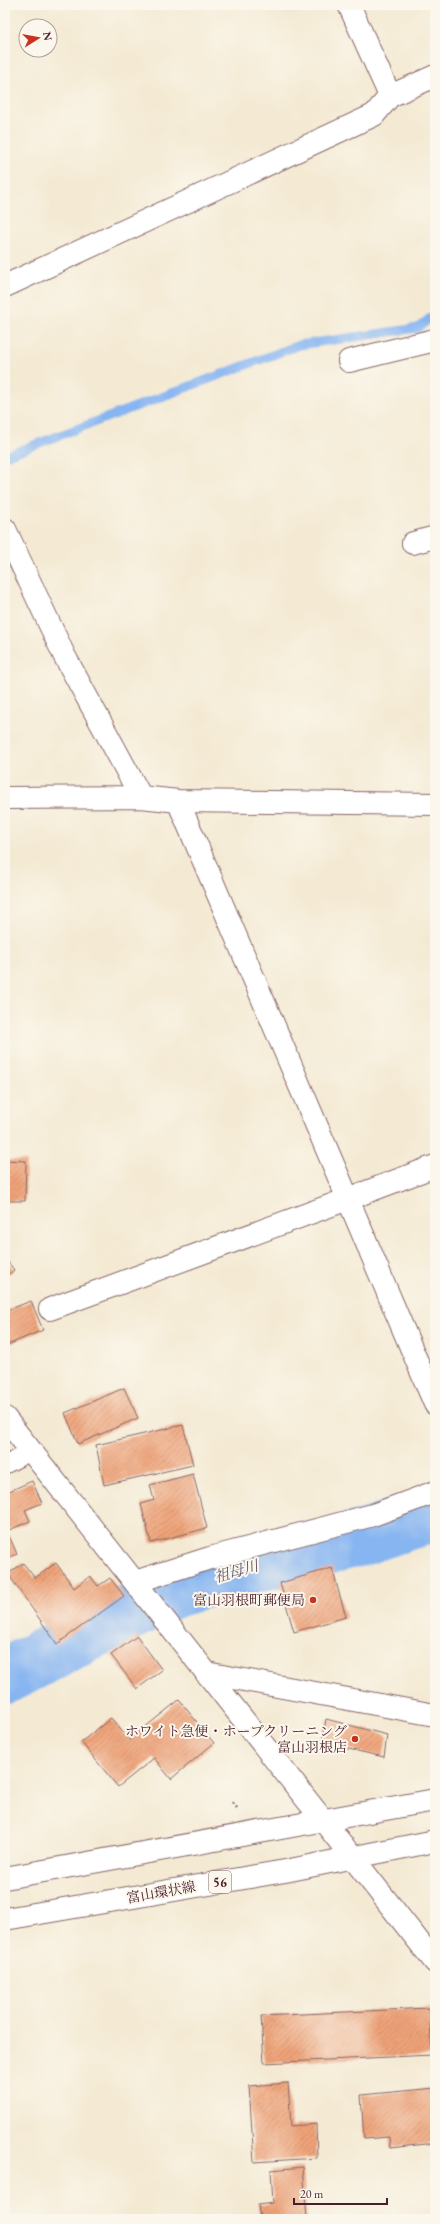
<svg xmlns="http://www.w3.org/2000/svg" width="440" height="2224" font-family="'EB Garamond','Noto Serif JP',serif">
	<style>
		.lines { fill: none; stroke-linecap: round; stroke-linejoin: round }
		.stream { stroke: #87b5f1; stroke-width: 9 }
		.river { stroke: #87b5f1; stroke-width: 56 }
		.building { fill: url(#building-hatch) }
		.lane-casing { stroke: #866666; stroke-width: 19 }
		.street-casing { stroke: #866666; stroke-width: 24 }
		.secondary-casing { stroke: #866666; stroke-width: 24 }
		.primary-casing { stroke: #866666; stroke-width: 24 }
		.path { stroke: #866666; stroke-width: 2.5; stroke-dasharray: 3 3; stroke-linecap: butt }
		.lane { stroke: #fff; stroke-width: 17 }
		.street { stroke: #fff; stroke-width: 22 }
		.secondary { stroke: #fff; stroke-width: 22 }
		.primary { stroke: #fff; stroke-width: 22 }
		.poi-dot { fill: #c8321e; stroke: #fbf7ec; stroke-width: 1.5 }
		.labels { text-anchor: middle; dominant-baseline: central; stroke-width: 4; stroke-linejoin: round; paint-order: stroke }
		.shield { fill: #fbf7ec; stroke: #7f6065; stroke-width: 1 }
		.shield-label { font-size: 13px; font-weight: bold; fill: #4a1f2b }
		.poi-label { font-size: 14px; fill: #4a1f2b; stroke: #fbf7ec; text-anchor: end }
		.street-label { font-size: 14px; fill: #4a1f2b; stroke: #fbf7ec }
		.water-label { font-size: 15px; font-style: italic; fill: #5f5470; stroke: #fbf7ec }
	</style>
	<defs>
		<pattern id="building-hatch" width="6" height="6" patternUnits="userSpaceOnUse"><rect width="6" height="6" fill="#efa378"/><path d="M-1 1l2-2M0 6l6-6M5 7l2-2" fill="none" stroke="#c48463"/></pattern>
	</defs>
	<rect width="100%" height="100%" fill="#fbf7ec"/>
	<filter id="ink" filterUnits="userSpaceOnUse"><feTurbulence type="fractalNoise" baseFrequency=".025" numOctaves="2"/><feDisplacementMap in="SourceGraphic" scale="8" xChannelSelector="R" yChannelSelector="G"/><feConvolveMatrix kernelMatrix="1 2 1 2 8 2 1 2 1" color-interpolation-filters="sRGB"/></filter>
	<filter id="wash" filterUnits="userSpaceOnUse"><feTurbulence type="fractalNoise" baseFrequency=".012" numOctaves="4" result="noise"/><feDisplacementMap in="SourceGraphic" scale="16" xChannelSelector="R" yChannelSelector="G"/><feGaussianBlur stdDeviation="0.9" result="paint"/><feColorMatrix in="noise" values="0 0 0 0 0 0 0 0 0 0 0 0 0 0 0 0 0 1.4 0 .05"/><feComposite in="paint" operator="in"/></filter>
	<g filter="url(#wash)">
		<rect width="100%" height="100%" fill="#f4ead4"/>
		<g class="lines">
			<path class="stream" d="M 5,456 L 299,345 L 418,328 L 435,314"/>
			<path class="river" d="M 5,1676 L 172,1591 L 238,1569 L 361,1538 L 435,1513"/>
		</g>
		<g id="blocks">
			<path class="building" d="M 5,1160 L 26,1161 L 25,1201 L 5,1201 Z
				M 5,1258 L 14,1270 L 5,1277 Z
				M 31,1301 L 43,1330 L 5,1346 L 5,1311 Z
				M 124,1388 L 138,1418 L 78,1444 L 65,1413 Z
				M 183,1425 L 193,1465 L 104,1485 L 96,1445 Z
				M 193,1474 L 207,1528 L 151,1543 L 141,1504 L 154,1500 L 150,1485 Z
				M 32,1481 L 42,1503 L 25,1510 L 30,1521 L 7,1531 L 17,1554 L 5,1559 L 5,1493 Z
				M 23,1563 L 35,1578 L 56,1563 L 74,1588 L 90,1576 L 98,1586 L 110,1578 L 124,1596 L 57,1644 L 8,1574 Z
				M 332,1568 L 346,1617 L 294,1632 L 280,1583 Z
				M 137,1636 L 162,1670 L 137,1689 L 111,1655 Z
				M 179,1700 L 214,1743 L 171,1779 L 154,1758 L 118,1787 L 81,1742 L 111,1718 L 129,1740 Z
				M 326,1719 L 387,1735 L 384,1757 L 322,1743 Z
				M 429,2008 L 432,2055 L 264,2063 L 261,2016 Z
				M 288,2083 L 291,2126 L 316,2124 L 317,2158 L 254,2162 L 249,2086 Z
				M 435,2088 L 435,2143 L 390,2148 L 389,2137 L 364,2139 L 361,2095 Z
				M 303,2167 L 307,2219 L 260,2219 L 258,2205 L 273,2203 L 271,2170 Z"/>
		</g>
	</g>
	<g filter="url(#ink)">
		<use href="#blocks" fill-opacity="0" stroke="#866666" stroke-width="1"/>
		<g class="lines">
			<defs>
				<path id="lane" d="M 5,1465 L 32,1451"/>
				<path id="street" d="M 349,5 L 390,96 L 435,76
					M 5,286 L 374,115 L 390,96
					M 349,361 L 435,340
					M 5,529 L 64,655 L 141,797
					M 413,543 L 435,537
					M 5,798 L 141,797 L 178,801 L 435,804
					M 178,801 L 348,1199 L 435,1166
					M 50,1309 L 348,1199 L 435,1404
					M 135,1582 L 210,1558 L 373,1515 L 435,1492
					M 206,1673 L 435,1715"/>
				<path id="secondary" d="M 5,1418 L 435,1962"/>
				<path id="primary" d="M 5,1878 L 435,1800
					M 5,1919 L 285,1871 L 435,1841"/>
			</defs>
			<use href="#lane" class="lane-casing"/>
			<use href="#street" class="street-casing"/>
			<use href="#secondary" class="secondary-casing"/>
			<use href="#primary" class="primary-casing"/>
			<path class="path" d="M 232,1802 L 237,1808"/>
			<use href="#lane" class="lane"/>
			<use href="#street" class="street"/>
			<use href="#secondary" class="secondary"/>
			<use href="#primary" class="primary"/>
		</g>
	</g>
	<g class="poi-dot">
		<circle cx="313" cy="1600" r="4"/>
		<circle cx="355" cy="1739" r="4"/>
	</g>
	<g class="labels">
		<rect class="shield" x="209" y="1871" width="22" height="22" rx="3"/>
		<g class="shield-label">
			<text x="220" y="1882">56</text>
		</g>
		<g class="poi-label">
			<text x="305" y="1600">富山羽根町郵便局</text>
			<text x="347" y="1731">ホワイト急便・ホープクリーニング<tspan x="347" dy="16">富山羽根店</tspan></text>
		</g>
		<g class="street-label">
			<text transform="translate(161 1892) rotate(-10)">富山環状線</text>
		</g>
		<g class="water-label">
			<text transform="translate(236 1571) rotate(-16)">祖母川</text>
		</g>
	</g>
	<rect width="440" height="2224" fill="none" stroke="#fbf7ec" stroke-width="20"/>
	<g transform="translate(38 38) rotate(79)"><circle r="19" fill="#fbf7ec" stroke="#b4a19f"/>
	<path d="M0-3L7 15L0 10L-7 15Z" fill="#c8321e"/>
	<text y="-6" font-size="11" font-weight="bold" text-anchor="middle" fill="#4a1f2b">N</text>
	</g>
	<path d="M294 2198v6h93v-6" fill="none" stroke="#4a1f2b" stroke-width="2"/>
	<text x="300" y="2198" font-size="12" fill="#4a1f2b" stroke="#fbf7ec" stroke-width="3" paint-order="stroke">20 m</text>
</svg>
